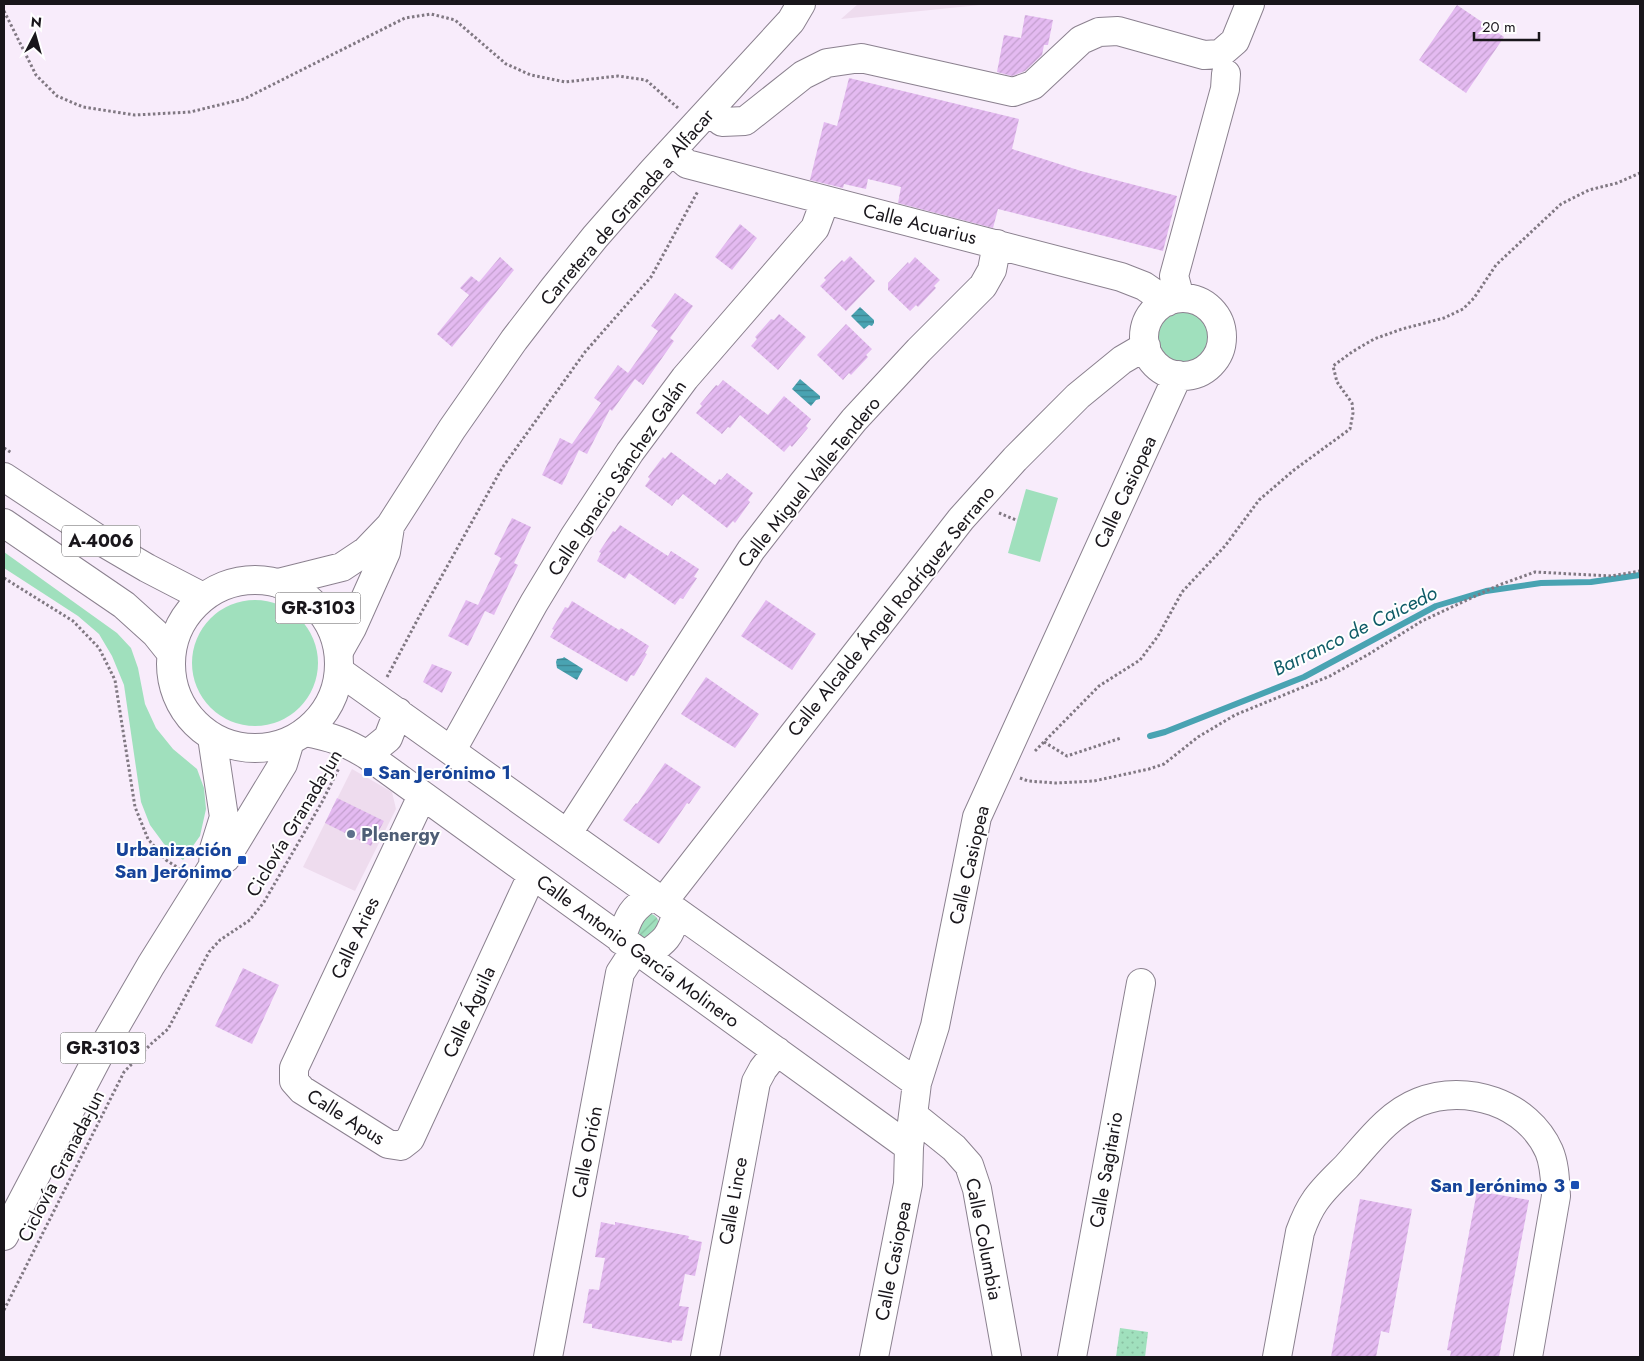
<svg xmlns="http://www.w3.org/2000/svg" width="1644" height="1361" font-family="Jost,sans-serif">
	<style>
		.commercial { fill: #eedcee }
		.grass { fill: #a0e0bd }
		.park { fill: url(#park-dots) }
		.garden { fill: url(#garden-furrows) }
		.water { fill: url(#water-rules) }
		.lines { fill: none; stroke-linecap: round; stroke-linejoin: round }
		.stream { stroke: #49a3b2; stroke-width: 6 }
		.building { fill: url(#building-hatch) }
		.minor-casing { stroke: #8b818f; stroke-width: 30 }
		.major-casing { stroke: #8b818f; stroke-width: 30 }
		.path { stroke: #807882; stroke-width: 3; stroke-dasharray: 2.5 2.5; stroke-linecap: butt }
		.minor { stroke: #fff; stroke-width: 28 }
		.major { stroke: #fff; stroke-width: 28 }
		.transit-dot { fill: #1a4fb4; stroke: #fff; stroke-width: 2 }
		.service-dot { fill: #5c6f8a; stroke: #fff; stroke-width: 2 }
		.labels { text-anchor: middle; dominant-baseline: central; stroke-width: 4; stroke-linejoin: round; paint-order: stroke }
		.shield { fill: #fff; stroke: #5e5c5f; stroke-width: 1 }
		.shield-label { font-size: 18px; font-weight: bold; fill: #19161b }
		.street-label { font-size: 19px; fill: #19161b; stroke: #fff }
		.transit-label { font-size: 19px; font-weight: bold; fill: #164399; stroke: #fff; text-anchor: end }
		.service-label { font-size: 19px; font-weight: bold; fill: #4e5e75; stroke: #fff; text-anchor: start }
		.water-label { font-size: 20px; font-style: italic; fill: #105c68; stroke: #fff }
	</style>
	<defs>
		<pattern id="park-dots" width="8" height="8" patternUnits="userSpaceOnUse" patternTransform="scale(1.25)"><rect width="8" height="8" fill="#a0e0bd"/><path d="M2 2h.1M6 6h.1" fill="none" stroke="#89bfa2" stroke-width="1.8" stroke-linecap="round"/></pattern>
		<pattern id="garden-furrows" width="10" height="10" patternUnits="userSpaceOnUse" patternTransform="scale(1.25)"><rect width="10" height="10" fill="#a0e0bd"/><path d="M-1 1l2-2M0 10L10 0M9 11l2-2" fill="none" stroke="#89bfa2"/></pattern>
		<pattern id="water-rules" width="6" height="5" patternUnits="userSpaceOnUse" patternTransform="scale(1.25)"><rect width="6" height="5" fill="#49a3b2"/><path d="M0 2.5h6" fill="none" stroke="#3c8490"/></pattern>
		<pattern id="building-hatch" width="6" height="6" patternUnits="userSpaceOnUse" patternTransform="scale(1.25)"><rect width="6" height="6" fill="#e4baf1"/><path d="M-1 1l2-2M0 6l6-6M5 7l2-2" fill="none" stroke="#c39fce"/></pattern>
	</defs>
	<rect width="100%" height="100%" fill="#f8ecfb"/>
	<path class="commercial" d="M 858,4 L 990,4 L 841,19 Z
		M 352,769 L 392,792 L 396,809 L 355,891 L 303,867 Z"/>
	<path class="grass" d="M1157 336a26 26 0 1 1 52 0a26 26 0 1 1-52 0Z
		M 1026,489 L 1058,498 L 1040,562 L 1008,553 Z
		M 4,552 L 117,633 L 131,648 L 138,668 L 145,704 L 156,728 L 173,749 L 197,769 L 204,788 L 206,809 L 200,836 L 183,860 L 164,844 L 150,825 L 141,802 L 124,685 L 112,656 L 99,634 L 78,616 L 4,568 Z
		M192 663a63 63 0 1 1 126 0a63 63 0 1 1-126 0Z"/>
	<path class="park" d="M 1120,1328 L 1148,1332 L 1145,1357 L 1116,1357 Z"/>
	<path class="garden" d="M 648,913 C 659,915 660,923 659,932 L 644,939 L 637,934 L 635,922 Z"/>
	<path class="water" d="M 860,307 L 874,320 L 874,323 L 872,326 L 869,325 L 864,329 L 851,316 Z
		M 800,379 L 820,396 L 820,399 L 816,400 L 811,406 L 792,389 Z
		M 564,657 L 583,669 L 577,680 L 557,668 L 556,662 L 557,659 L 563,658 Z"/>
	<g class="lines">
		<path class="stream" d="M 1150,736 L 1165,732 L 1304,677 L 1436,606 L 1486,591 L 1541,583 L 1591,582 L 1640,575"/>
	</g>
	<path class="building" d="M 1457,5 L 1504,37 L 1466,93 L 1419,60 Z
		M 1025,15 L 1053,20 L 1048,45 L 1044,45 L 1042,55 L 1025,71 L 1012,76 L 997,72 L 1004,35 L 1021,38 Z
		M 849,78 L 1019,119 L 1012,149 L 1081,171 L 1177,196 L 1163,251 L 998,209 L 993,228 L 898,203 L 901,187 L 868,179 L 866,189 L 844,184 L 843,188 L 810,180 L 824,122 L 837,126 Z
		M 740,224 L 757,238 L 732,270 L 715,257 Z
		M 850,256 L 875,281 L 846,311 L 820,286 L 826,280 L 824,278 L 842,260 L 844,262 Z
		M 500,257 L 514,270 L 452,347 L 437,334 L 469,295 L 460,288 L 471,276 L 479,282 Z
		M 915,257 L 940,280 L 934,286 L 936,288 L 918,307 L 916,305 L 910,311 L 888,290 L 888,283 L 908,262 L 909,264 Z
		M 675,293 L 693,306 L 670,338 L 674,341 L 643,385 L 635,379 L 612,411 L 610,409 L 587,454 L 579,450 L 562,485 L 542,475 L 560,438 L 572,444 L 601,403 L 594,398 L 618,365 L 628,373 L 658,331 L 651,326 Z
		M 779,314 L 806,337 L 778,370 L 751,346 L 757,339 L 755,337 L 771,319 L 774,320 Z
		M 846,324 L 872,349 L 866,355 L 868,357 L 851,375 L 849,373 L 843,380 L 817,355 Z
		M 723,380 L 768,415 L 784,396 L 811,419 L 806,426 L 808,428 L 792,447 L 790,445 L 784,452 L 740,415 L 730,428 L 728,427 L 722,434 L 696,413 L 702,406 L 700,404 L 716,385 L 718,386 Z
		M 671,452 L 715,485 L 719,479 L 721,480 L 727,473 L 753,493 L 748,500 L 750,502 L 735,523 L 733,521 L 727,528 L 683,494 L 678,500 L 677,499 L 672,506 L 645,486 L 650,479 L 648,477 L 663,457 L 665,459 Z
		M 512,518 L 531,527 L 514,563 L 518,565 L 494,615 L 485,611 L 468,646 L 448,636 L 466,600 L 478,605 L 501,558 L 494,554 Z
		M 620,525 L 668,556 L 671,551 L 699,569 L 694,577 L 697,578 L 683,599 L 680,598 L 675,605 L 629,573 L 625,579 L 597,561 L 601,553 L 599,552 L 613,531 L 615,532 Z
		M 766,600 L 816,634 L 792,670 L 741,636 Z
		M 572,601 L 619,630 L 621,628 L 649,646 L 645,653 L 647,654 L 634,676 L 631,675 L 627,682 L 550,637 L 554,630 L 552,629 L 565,607 L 568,608 Z
		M 432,664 L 452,672 L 442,693 L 423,682 Z
		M 706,677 L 759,714 L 735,748 L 681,714 Z
		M 665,763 L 701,787 L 689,804 L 687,803 L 659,844 L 623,820 L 636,803 L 637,804 Z
		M 337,798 L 384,821 L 371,846 L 325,823 Z
		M 243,968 L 279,985 L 252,1044 L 215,1026 Z
		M 1477,1191 L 1529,1200 L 1499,1357 L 1450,1357 L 1451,1351 L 1447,1350 Z
		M 1360,1199 L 1412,1209 L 1389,1333 L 1381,1331 L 1376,1357 L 1331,1357 Z
		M 601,1222 L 615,1225 L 615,1222 L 689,1236 L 688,1239 L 702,1242 L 695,1276 L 685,1274 L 679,1306 L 689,1307 L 682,1341 L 672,1340 L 672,1343 L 633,1336 L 592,1328 L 592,1324 L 583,1323 L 589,1289 L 599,1290 L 605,1258 L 595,1257 Z"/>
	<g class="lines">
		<defs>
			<path id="minor" d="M 709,112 L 722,122 L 745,121 L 803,75 L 827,63 L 861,58 L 1013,92 L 1033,85 L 1081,40 L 1099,32 L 1118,31 L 1204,55 L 1220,54 L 1235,41 L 1250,4
				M 672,151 L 687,164 L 1121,277 L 1144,286 L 1167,302
				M 1180,298 L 1174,276 L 1225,89 L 1226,74
				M1144 337a39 39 0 1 1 78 0a39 39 0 1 1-78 0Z
				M 278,583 L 342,567 L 366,551 L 390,526 L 452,429 L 514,340 L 554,288 L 595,237 L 652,172 L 791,21 L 801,4
				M 339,651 L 352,628 L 386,552 L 390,527
				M 339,671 L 917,1083
				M 305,732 C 331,737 344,741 367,755 L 909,1147
				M 452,750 L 534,603 L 574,537 L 630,452 L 685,378 L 815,228 L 825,201
				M 367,755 L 388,738 L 398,712
				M 422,796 L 294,1068 L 294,1081 L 302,1090 L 388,1144 L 401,1146 L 410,1139 L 532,875
				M 568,833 L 751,550 L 803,483 L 854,420 L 919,350 L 983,286 L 992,270 L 997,244
				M 663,902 L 961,519 L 1015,459 L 1078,396 L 1122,360 L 1146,346
				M 621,940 C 628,916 632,908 653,895
				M 644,956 C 665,941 670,938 677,912
				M 913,1115 L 954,1148 L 969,1165 L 977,1189 L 1007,1357
				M 548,1357 L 620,973 L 635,950
				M 705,1357 L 756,1082 L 763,1069 L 777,1051
				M 874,1357 L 908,1184 L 909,1147 L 917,1083 L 935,1026 L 977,817 L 1178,375
				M 1072,1357 L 1141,983
				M 1277,1357 L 1300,1232 C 1304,1221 1308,1211 1315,1201 C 1323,1189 1335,1178 1346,1167 C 1367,1144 1388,1114 1419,1102 C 1466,1083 1528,1103 1549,1151 C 1555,1165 1555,1181 1556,1196 L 1528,1357"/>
			<path id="major" d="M 4,477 L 106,544 L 147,568 L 203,597
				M 4,523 L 124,605 L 155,633 L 171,653
				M171 664a84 84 0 1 1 168 0a84 84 0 1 1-168 0Z
				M 212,737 L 224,817 L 214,849 L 213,866
				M 4,1236 L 100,1053 L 151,965 L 213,866 L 226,858 L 283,764 L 290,741"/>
		</defs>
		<use href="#minor" class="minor-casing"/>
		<use href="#major" class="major-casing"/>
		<path class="path" d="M 4,11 L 36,75 L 57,96 L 83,107 L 135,115 L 190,112 L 244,99 L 405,18 L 431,14 L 455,20 L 506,64 L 531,75 L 565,82 L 618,76 L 646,80 L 678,108
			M 4,448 L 12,453
			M 999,513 L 1016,520
			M 4,578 L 73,621 L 99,648 L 115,680 L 135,807 L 148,839 L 166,860 L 183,871
			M 387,677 L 420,615 L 502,468 L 585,352 L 651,277 L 698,191
			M 1044,742 L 1067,756 L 1121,738
			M 1035,751 L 1099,686 L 1140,660 L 1158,636 L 1182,592 L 1225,546 L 1259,500 L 1294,470 L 1350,429 L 1353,413 L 1352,403 L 1337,382 L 1333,366 L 1352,352 L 1374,339 L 1402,329 L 1444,318 L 1463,309 L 1474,298 L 1496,265 L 1561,204 L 1589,190 L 1617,183 L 1640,173
			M 1020,778 L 1028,781 L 1056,783 L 1094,781 L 1149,769 L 1164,764 L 1198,737 L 1235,715 L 1330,676 L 1369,654 L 1422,621 L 1499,585 L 1535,572 L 1611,576 L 1640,571
			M 4,1310 L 124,1072 L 151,1044 L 168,1029 L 209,952 L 220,940 L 250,920 L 264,902 L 322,802 L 339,768"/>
		<use href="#minor" class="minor"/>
		<use href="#major" class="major"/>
	</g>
	<g class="transit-dot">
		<rect x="363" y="767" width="10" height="10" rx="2.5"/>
		<rect x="237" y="855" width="10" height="10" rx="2.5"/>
		<rect x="1570" y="1180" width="10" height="10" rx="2.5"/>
	</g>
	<circle class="service-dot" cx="351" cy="834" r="5"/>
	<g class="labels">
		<g class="shield">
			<rect x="62" y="525.5" width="78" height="31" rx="4"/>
			<rect x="275.5" y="592.5" width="85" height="31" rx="4"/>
			<rect x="60.5" y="1032.5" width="85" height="31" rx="4"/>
		</g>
		<g class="shield-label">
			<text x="101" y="541">A-4006</text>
			<text x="318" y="608">GR-3103</text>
			<text x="103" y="1048">GR-3103</text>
		</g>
		<g class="street-label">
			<text transform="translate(627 207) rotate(-49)">Carretera de Granada a Alfacar</text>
			<text transform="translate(920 224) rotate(14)">Calle Acuarius</text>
			<text transform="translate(617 478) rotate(-56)">Calle Ignacio Sánchez Galán</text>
			<text transform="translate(809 482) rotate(-51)">Calle Miguel Valle-Tendero</text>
			<text transform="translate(1125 492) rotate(-65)">Calle Casiopea</text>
			<text transform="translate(891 611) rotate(-51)">Calle Alcalde Ángel Rodríguez Serrano</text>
			<text transform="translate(294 823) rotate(-59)">Ciclovía Granada-Jun</text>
			<text transform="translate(969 865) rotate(-77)">Calle Casiopea</text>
			<text transform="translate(355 938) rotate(-65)">Calle Aries</text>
			<text transform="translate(638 951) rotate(36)">Calle Antonio García Molinero</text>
			<text transform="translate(469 1012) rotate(-65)">Calle Águila</text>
			<text transform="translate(346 1117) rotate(32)">Calle Apus</text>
			<text transform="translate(587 1152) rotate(-79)">Calle Orión</text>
			<text transform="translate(61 1166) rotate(-63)">Ciclovía Granada-Jun</text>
			<text transform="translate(1106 1170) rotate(-80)">Calle Sagitario</text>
			<text transform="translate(733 1201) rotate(-80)">Calle Lince</text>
			<text transform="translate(984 1239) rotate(79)">Calle Columbia</text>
			<text transform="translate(893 1261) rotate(-79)">Calle Casiopea</text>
		</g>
		<g class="transit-label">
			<text x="378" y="772" text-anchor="start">San Jerónimo 1</text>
			<text x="232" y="849">Urbanización<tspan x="232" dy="22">San Jerónimo</tspan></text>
			<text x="1565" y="1185">San Jerónimo 3</text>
		</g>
		<g class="service-label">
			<text x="361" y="834">Plenergy</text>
		</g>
		<g class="water-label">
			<text transform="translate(1355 631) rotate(-26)">Barranco de Caicedo</text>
		</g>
	</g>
	<rect width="1644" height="1361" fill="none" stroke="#19161b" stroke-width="10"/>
	<g transform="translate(35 35) rotate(6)" stroke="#ffffff" stroke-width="4" paint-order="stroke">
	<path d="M0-4L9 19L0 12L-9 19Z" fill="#19161b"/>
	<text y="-8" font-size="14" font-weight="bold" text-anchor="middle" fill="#19161b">N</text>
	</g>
	<path d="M1474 32v8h65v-8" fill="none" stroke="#19161b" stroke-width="2.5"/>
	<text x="1482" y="32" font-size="15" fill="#19161b" stroke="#ffffff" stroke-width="4" paint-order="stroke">20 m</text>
</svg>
